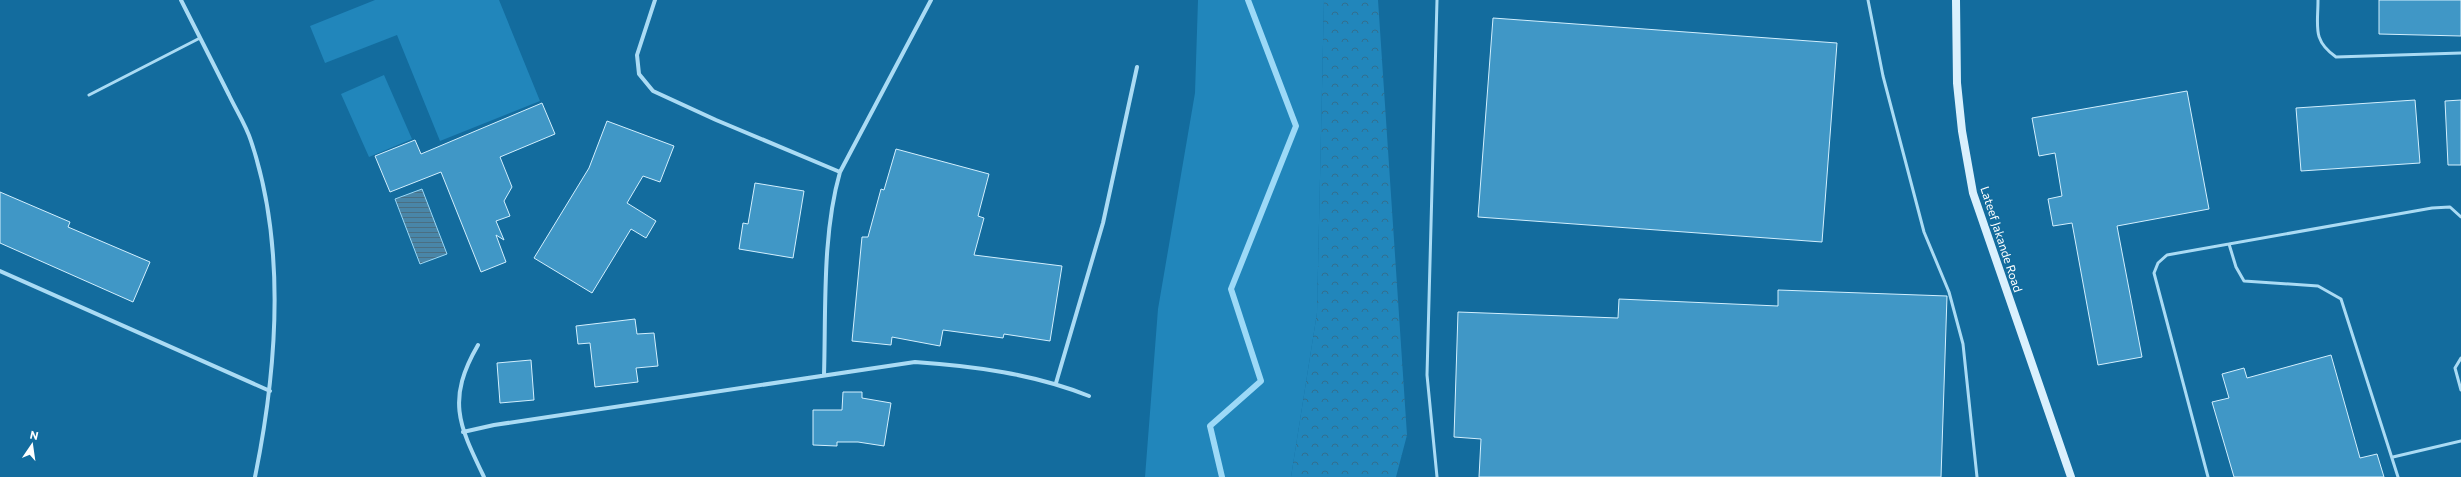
<svg xmlns="http://www.w3.org/2000/svg" width="2461" height="477" font-family="Commissioner,sans-serif">
	<style>
		.grass { fill: #2186bb }
		.forest { fill: url(#forest-crowns) }
		.water { fill: url(#water-rules); stroke: #9cd9f7 }
		.lines { fill: none; stroke-linecap: round; stroke-linejoin: round }
		.stream { stroke: #9cd9f7; stroke-width: 6 }
		.building { fill: #4097c6; stroke: #d2effe }
		.lane { stroke: #aadbf4; stroke-width: 3 }
		.street { stroke: #aadbf4; stroke-width: 4 }
		.secondary { stroke: #daf0fd; stroke-width: 8 }
		.labels { text-anchor: middle; dominant-baseline: central; stroke-width: 3; stroke-linejoin: round; paint-order: stroke }
		.street-label { font-size: 12px; fill: #fff; stroke: #136c9e }
	</style>
	<defs>
		<pattern id="forest-crowns" width="20" height="18" patternUnits="userSpaceOnUse"><rect width="20" height="18" fill="#2186bb"/><path d="M2 6a3 3 0 1 1 6 0M12 15a3 3 0 1 1 6 0" fill="none" stroke="#326f8f"/></pattern>
		<pattern id="water-rules" width="6" height="5" patternUnits="userSpaceOnUse"><rect width="6" height="5" fill="#4986a8"/><path d="M0 2.5h6" fill="none" stroke="#4a6f83"/></pattern>
	</defs>
	<rect width="100%" height="100%" fill="#136c9e"/>
	<path class="grass" d="M 375,0 L 499,0 L 540,101 L 440,141 L 397,35 L 325,63 L 310,26 Z
		M 1198,0 L 1324,0 L 1317,313 L 1291,477 L 1145,477 L 1158,309 L 1195,93 Z
		M 384,75 L 412,139 L 369,157 L 341,94 Z"/>
	<path class="forest" d="M 1324,0 L 1378,0 L 1407,435 L 1396,477 L 1291,477 L 1317,313 Z"/>
	<path class="water" d="M 422,189 L 447,254 L 420,264 L 395,199 Z"/>
	<g class="lines">
		<path class="stream" d="M 1222,477 L 1210,426 L 1261,381 L 1231,289 L 1296,126 L 1248,0"/>
	</g>
	<path class="building" d="M 2379,0 L 2461,0 L 2461,36 L 2379,34 Z
		M 1493,18 L 1837,43 L 1822,242 L 1478,217 Z
		M 2187,91 L 2209,209 L 2117,226 L 2142,357 L 2098,365 L 2072,223 L 2053,226 L 2048,199 L 2062,196 L 2055,153 L 2039,156 L 2032,118 Z
		M 2415,100 L 2420,163 L 2301,171 L 2296,108 Z
		M 2461,100 L 2461,165 L 2448,165 L 2445,101 Z
		M 542,103 L 555,134 L 500,157 L 512,187 L 504,201 L 510,216 L 496,221 L 504,240 L 496,235 L 506,262 L 481,272 L 441,172 L 390,192 L 375,156 L 415,140 L 421,154 Z
		M 607,121 L 674,146 L 660,182 L 643,176 L 627,203 L 656,221 L 646,238 L 631,229 L 592,293 L 534,258 L 589,168 Z
		M 896,149 L 989,174 L 978,216 L 984,218 L 974,255 L 1062,266 L 1050,341 L 1004,334 L 1003,338 L 943,330 L 940,346 L 892,337 L 891,345 L 852,341 L 862,237 L 868,237 L 881,189 L 884,190 Z
		M 755,183 L 804,191 L 793,258 L 739,249 L 743,223 L 748,224 Z
		M 0,192 L 70,222 L 68,227 L 150,262 L 133,302 L 0,243 Z
		M 1778,290 L 1947,296 L 1941,477 L 1479,477 L 1481,439 L 1454,437 L 1458,312 L 1618,318 L 1619,299 L 1778,306 Z
		M 635,319 L 637,334 L 654,333 L 658,366 L 636,368 L 638,382 L 595,387 L 590,343 L 578,344 L 576,326 Z
		M 2331,355 L 2360,458 L 2377,454 L 2384,477 L 2234,477 L 2212,402 L 2229,398 L 2222,374 L 2244,368 L 2247,378 Z
		M 531,360 L 534,400 L 500,403 L 497,363 Z
		M 843,392 L 862,392 L 862,398 L 891,403 L 884,446 L 858,442 L 837,442 L 837,446 L 813,445 L 813,410 L 842,410 Z"/>
	<g class="lines">
		<path class="lane" d="M 1437,0 L 1427,375 L 1437,477
			M 1868,0 L 1883,76 L 1924,232 L 1949,292 L 1963,344 L 1977,477
			M 2318,0 C 2318,27 2312,40 2336,57 L 2461,53
			M 89,95 L 200,38
			M 2229,244 L 2236,267 L 2244,281 L 2318,286 L 2341,299 L 2398,477
			M 2461,358 L 2455,368 L 2461,390
			M 2393,457 L 2461,441
			M 2208,477 L 2154,273 L 2158,263 L 2167,255 L 2432,208 L 2450,207 L 2461,217"/>
		<path class="street" d="M 181,0 C 197,32 213,63 229,95 C 236,110 246,125 251,141 C 287,248 277,369 255,477
			M 655,0 L 637,55 L 639,74 L 653,91 L 716,120 L 840,172
			M 0,271 L 270,391
			M 478,345 C 446,400 459,425 484,477
			M 824,375 C 826,309 822,235 840,172 L 931,0
			M 1056,383 L 1103,223 L 1137,67
			M 463,432 L 494,425 L 915,362 C 974,366 1034,374 1089,396"/>
		<path class="secondary" d="M 1956,0 L 1957,83 L 1962,131 L 1973,193 L 2071,477"/>
	</g>
	<g class="labels">
		<g class="street-label">
			<text transform="translate(2002 239) rotate(72)">Lateef Jakande Road</text>
		</g>
	</g>
	<g transform="translate(32 445) rotate(13)" stroke="#136c9e" stroke-width="3" paint-order="stroke">
	<path d="M0-3L7 15L0 10L-7 15Z" fill="#ffffff"/>
	<text y="-6" font-size="11" font-weight="bold" text-anchor="middle" fill="#ffffff">N</text>
	</g>
</svg>
